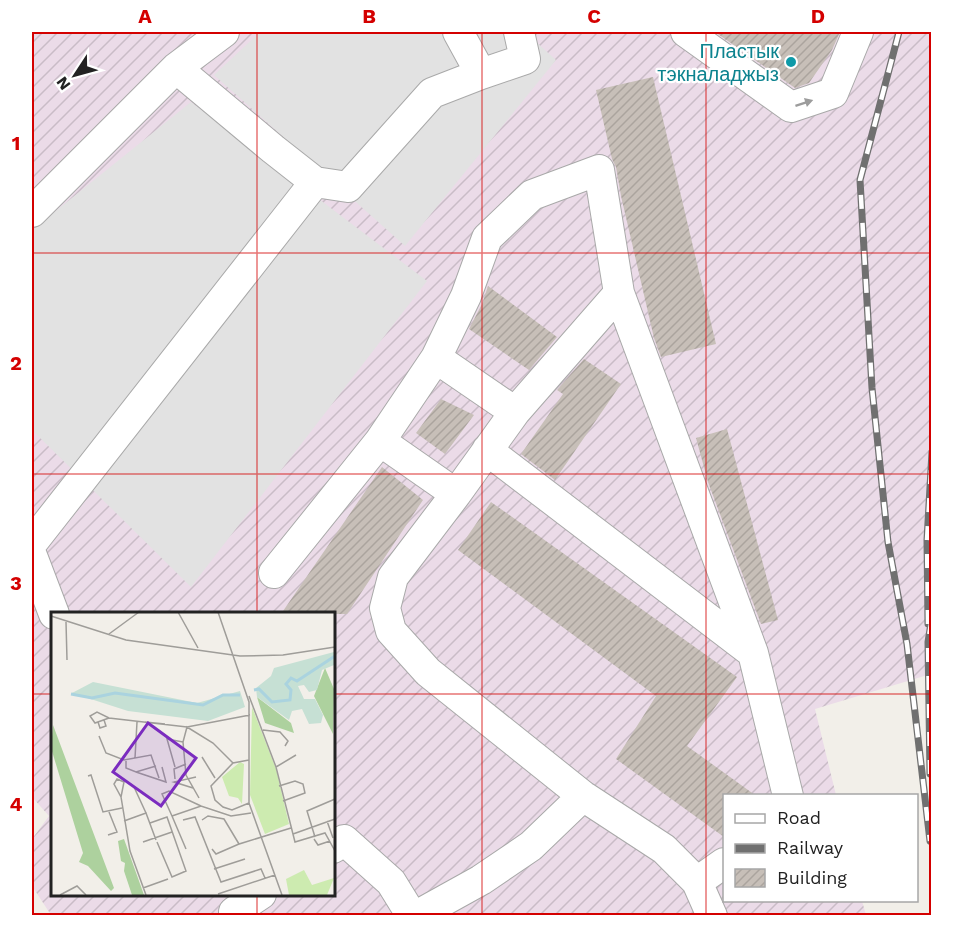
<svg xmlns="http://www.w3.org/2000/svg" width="963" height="947" font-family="'Work Sans',sans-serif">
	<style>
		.industrial { fill: url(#industrial-furrows); fill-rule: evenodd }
		.parking { fill: #e2e2e2 }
		.building { fill: url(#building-hatch) }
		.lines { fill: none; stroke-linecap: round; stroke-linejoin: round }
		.minor-casing { stroke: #a9a9a9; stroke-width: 32 }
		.minor { stroke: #fff; stroke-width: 30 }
		.rail-casing { stroke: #707070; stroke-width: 7 }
		.rail { stroke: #fff; stroke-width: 4.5; stroke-dasharray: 14; stroke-linecap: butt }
		.oneway { fill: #9c9c9c }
		.grid { fill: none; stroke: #d40000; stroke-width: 1.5; stroke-opacity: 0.55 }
		.culture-dot { fill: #0f9aa8; stroke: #fff; stroke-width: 2 }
		.labels { text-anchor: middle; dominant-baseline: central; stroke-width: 4.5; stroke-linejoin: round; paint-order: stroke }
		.culture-label { font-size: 20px; fill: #0d838f; stroke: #fff; text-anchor: end }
		.inset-river { fill: none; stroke: #aad3df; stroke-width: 3 }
		.inset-road { fill: none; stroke: #9f9d99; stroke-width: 1.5 }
		.view { fill: #7b2cbf; fill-opacity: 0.15; stroke: #7b2cbf; stroke-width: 3 }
		.inset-edge { fill: none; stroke: #222; stroke-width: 3 }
		.neatline { fill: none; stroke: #d40000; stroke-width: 2 }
		.grid-label { font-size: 20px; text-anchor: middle; font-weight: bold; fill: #d40000 }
	</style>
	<defs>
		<pattern id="industrial-furrows" width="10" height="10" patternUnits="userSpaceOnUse" patternTransform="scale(1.5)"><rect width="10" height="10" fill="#ebdbe8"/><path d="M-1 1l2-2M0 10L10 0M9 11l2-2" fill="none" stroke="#c9bcc7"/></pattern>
		<pattern id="building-hatch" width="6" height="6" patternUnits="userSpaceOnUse" patternTransform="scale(1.5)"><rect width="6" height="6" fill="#c7bfb8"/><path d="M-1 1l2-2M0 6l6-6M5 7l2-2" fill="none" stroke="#aba49e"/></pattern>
	</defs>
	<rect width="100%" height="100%" fill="#f2efe9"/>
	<path class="industrial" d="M 32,32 L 931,32 L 931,674 L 815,709 L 836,795 L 724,796 L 724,900 L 862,901 L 866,915 L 51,915 L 32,886 L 32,839 L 49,816 L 32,797 ZM 52,614 L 333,614 L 333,894 L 52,894 Z"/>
	<path class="parking" d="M 260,32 L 525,32 L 556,60 L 405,246 L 214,75 Z
		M 191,102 L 427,281 L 191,587 L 32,430 L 32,230 Z"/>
	<path class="building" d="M 715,32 L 840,32 L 832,50 L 809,83 L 795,88 Z
		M 653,77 L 716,344 L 661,357 L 654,338 L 621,196 L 616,167 L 612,159 L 596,90 Z
		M 488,286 L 557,337 L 529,370 L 469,329 L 482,304 Z
		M 584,359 L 621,384 L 555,480 L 521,454 L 563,394 L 557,390 Z
		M 441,399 L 474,415 L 445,454 L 416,433 Z
		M 727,429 L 778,620 L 761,624 L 708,482 L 696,438 Z
		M 382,467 L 423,500 L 347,614 L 281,614 Z
		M 491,502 L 737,677 L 687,746 L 755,795 L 724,795 L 724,837 L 616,759 L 656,696 L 458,550 Z"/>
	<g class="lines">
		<defs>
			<path id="minor" d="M 458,32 L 481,74 L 525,59 L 519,32
				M 686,32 L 791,107 L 833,93 L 858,32
				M 176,68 L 273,149 L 315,182 L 348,187 L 432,93 L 481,74
				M 32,212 L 176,68 L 224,32
				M 619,293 L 515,412 L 456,494 L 393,577 L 385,608 L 391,631 L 428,672 L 583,796 L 664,849 L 697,882 L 712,916
				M 436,358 L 466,296 L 487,238 L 532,195 L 599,170 L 619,293 L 753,653
				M 487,450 L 753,653 L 788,796
				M 456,494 L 380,441 L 436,358 L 515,412
				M 32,543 L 315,182
				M 32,556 L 54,614
				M 274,573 L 380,441
				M 333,848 L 344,840 L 391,882 L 412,916
				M 697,882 L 724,863
				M 234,912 L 261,894
				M 416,916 L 481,880 L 531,846 L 583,796"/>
		</defs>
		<use href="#minor" class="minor-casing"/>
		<use href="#minor" class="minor"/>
		<defs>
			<path id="rail" d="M 899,32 L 860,180 L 872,388 L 888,542 L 907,644 L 930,841
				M 928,624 L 927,540 L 932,452
				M 930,774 L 928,642 L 932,617"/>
		</defs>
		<use href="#rail" class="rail-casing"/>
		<use href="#rail" class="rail"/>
	</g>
	<defs><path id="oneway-solid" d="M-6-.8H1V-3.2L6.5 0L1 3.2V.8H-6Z" transform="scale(1.5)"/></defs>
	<use class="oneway" href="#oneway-solid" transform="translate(804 103) rotate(-18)"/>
	<path class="grid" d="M 257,32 L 257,614M 482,32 L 482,916M 706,32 L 706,916M 32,253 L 932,253M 32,474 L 932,474M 32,694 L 52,694M 333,694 L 932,694M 257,894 L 257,916"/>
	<circle class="culture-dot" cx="791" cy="62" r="6"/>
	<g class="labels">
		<g class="culture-label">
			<text x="779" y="51">Пластык<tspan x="779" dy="23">тэкналаджыз</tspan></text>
		</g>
	</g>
	<g transform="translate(51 612)">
		<rect width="284" height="284" fill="#f2efe9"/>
		<path d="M 201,95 L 225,157 L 238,212 L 214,222 L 199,183 ZM 189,150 L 193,152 L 191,192 L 187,186 L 178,184 L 171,165 Z" fill="#cdebb0"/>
		<path d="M 274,56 L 283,77 L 282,122 L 263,84 ZM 206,85 L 240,111 L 243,121 L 214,111 ZM 2,113 L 63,276 L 60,279 L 37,254 L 28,250 L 32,241 L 0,136 ZM 73,227 L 93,283 L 81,283 L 73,259 L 74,251 L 70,249 L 67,229 Z" fill="#add19e"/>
		<path d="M 283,40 L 283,53 L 271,58 L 266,78 L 258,80 L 253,73 L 247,74 L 253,87 L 264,87 L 272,103 L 270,111 L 258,112 L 251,97 L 241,99 L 238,108 L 206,85 L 205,76 L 220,64 L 223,56 ZM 42,70 L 146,91 L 189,79 L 194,95 L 157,109 L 77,99 L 21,81 Z" fill="#c6e0d4"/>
		<path d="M 253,258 L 261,273 L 283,266 L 276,283 L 238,283 L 235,267 Z" fill="#cdebb0"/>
		<path class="inset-river" d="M 203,78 L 208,77 L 221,90 L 239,88 L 240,78 L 235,72 L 240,66 L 246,69 L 284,44M 20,82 L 41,86 L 64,81 L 152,93 L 172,83 L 189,83"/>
		<path class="inset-road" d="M 127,0 L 147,36M 167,0 L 198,90 L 198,191 L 231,283M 0,4 L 75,28 L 189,44 L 232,43 L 284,35M 15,10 L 16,48M 58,22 L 88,0M 198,84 L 225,155 L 244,230 L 274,221 L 284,239M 58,106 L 44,111 L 39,104 L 46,100 L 58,106 L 136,115 L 199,103M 47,110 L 49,116 L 55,114 L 53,108M 94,110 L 114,112M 212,118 L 229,120 L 237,129 L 234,134M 48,124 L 55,141 L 73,148 L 100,143 L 108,166M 151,145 L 164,166M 84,146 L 86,110M 198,148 L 182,151 L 160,174 L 164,188 L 172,195 L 181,198 L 198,191M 75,149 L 75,156 L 85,160 L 105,154M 124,155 L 116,127 L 132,130M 225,155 L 245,143M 85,160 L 115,170 L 111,155M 37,164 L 40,163 L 52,200 L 71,196M 124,167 L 123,157 L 135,152M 228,174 L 244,169 L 252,172 L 254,181 L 232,189M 83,175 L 95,201M 142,176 L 123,170 L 145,165M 70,185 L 73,170 L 66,167 L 63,172 L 70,185 L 79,239 L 95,283M 148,186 L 135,163 L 132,130 L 136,115 L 162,131 L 182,151M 121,204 L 111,182 L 118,179 L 150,194M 132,208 L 144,205 L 170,270 L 210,257 L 214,266M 151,208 L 157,204 L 173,207 L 188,232 L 240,216M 73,209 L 95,201 L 105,228M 276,209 L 282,226M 99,211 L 116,205 L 135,259 L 121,265 L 106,230M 242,222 L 284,207M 57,223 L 66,220 L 58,200M 264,225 L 256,199 L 284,187M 263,227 L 267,233 L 279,229M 92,230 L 121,220M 135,237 L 121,204 L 150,194 L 180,204 L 200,201M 161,237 L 165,242 L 188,232M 163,257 L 194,247M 92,276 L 117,267M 167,282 L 224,263M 9,283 L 26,274 L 35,283"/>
		<path class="view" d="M 97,111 L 145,146 L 110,194 L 62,160 Z"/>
		<rect width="284" height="284" class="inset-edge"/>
	</g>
	<rect width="963" height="947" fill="none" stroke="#ffffff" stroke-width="66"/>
	<rect x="723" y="794" width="195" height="108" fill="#ffffff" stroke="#a7a7a7" stroke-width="1.5"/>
	<rect x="735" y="814" width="30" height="9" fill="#ffffff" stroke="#a7a7a7" stroke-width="1.5"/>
	<text x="777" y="824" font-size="18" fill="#222222">Road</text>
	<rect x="735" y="844" width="30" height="9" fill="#707070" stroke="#a7a7a7" stroke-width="1.5"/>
	<text x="777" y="854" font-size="18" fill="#222222">Railway</text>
	<rect x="735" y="869" width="30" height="18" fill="url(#building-hatch)" stroke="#a7a7a7" stroke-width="1.5"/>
	<text x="777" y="884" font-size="18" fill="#222222">Building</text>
	<g transform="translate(75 75) rotate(234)" stroke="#ffffff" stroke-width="4.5" paint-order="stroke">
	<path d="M0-4.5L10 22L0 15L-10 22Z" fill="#222222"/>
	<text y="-9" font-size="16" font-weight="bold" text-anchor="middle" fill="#222222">N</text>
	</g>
	<rect x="33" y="33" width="897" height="881" class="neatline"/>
	<g class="grid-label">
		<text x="145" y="23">A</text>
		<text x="369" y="23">B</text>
		<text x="594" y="23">C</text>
		<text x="818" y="23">D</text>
		<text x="16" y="150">1</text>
		<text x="16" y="370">2</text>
		<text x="16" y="590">3</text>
		<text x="16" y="811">4</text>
	</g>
</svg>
